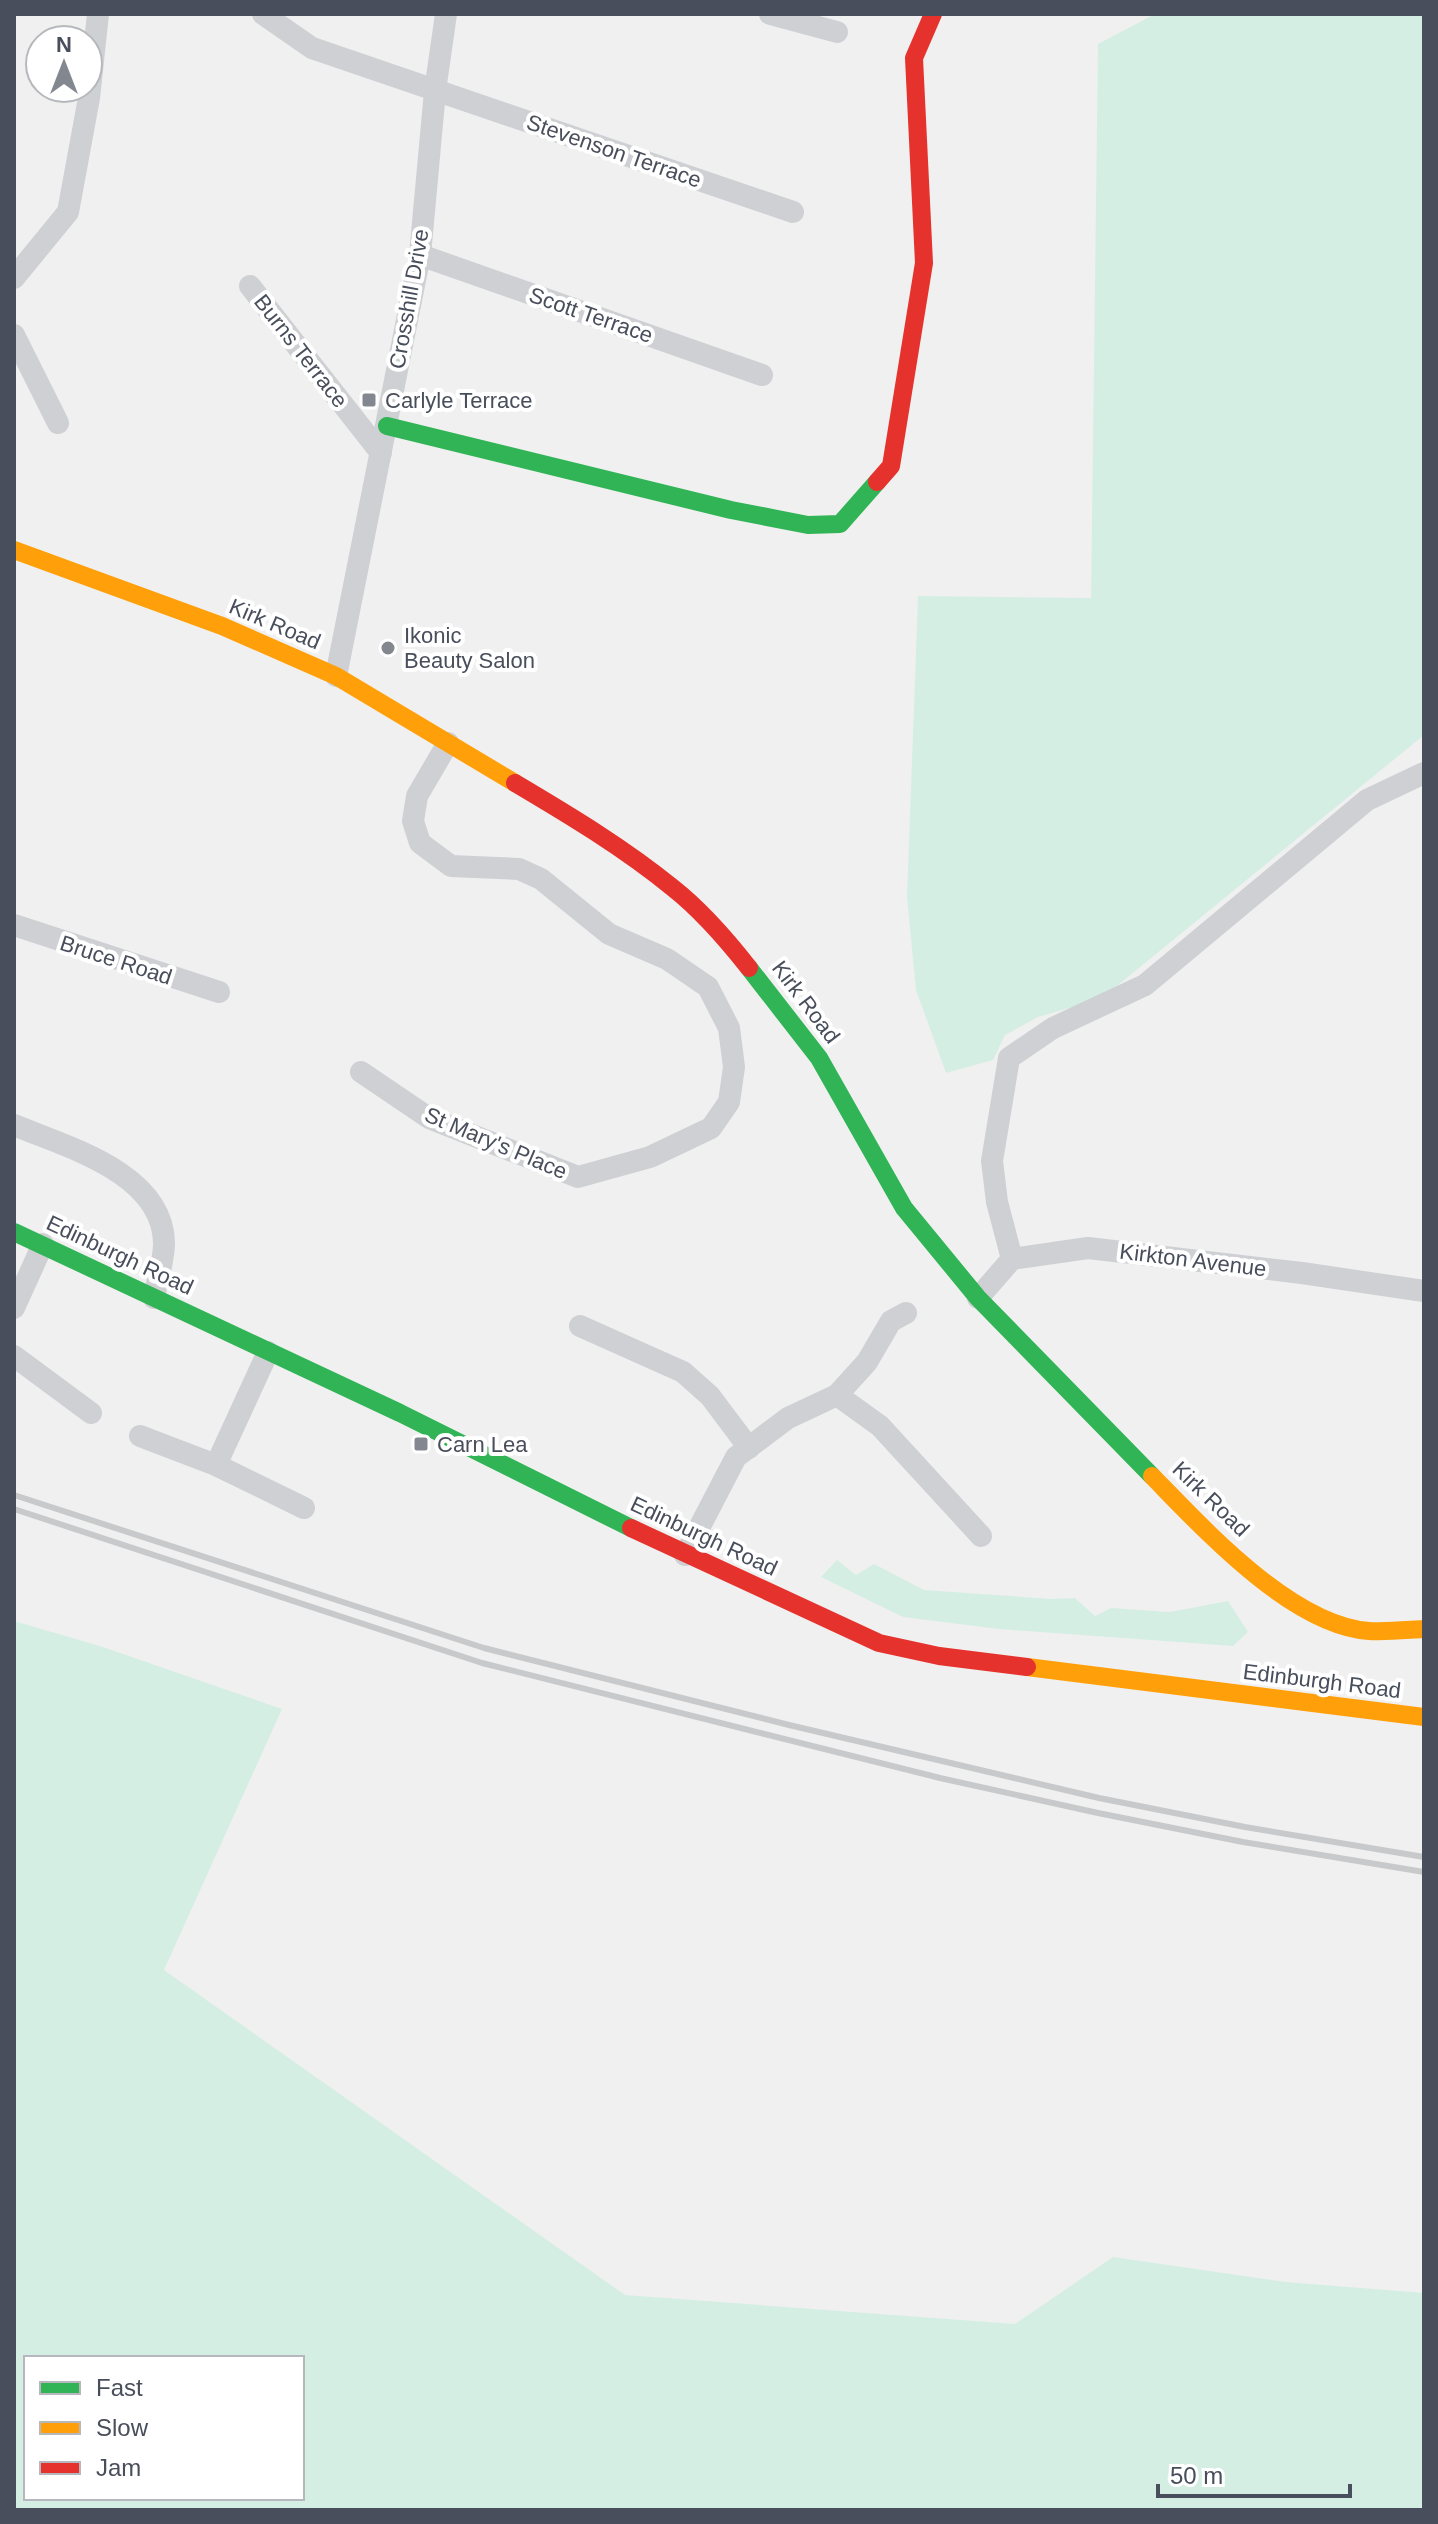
<svg xmlns="http://www.w3.org/2000/svg" width="1438" height="2524" font-family="Helvetica,sans-serif">
	<style>
		.green { fill: #d5eee4; fill-rule: evenodd }
		.lines { fill: none; stroke-linecap: round; stroke-linejoin: round }
		.street { stroke: #ced0d3; stroke-width: 22 }
		.fast { stroke: #30b455; stroke-width: 18 }
		.slow { stroke: #ff9f0a; stroke-width: 18 }
		.jam { stroke: #e5322d; stroke-width: 18 }
		.rail { stroke: #c7c9cb; stroke-width: 6 }
		.poi-dot { fill: #83878f; stroke: #fff; stroke-width: 3 }
		.labels { text-anchor: middle; dominant-baseline: central; stroke-width: 8; stroke-linejoin: round; paint-order: stroke }
		.street-label { font-size: 22px; fill: #484e5b; stroke: #fff }
		.poi-label { font-size: 22px; fill: #484e5b; stroke: #fff; text-anchor: start }
	</style>
	<rect width="100%" height="100%" fill="#f0f0f0"/>
	<path class="green" d="M 1155,14 L 1424,14 L 1424,735 L 1101,999 L 1038,1017 L 1005,1035 L 993,1060 L 946,1073 L 916,990 L 907,897 L 918,596 L 1091,598 L 1098,44 Z
		M 837,1560 L 856,1575 L 874,1564 L 924,1590 L 1052,1599 L 1075,1598 L 1095,1616 L 1111,1608 L 1170,1612 L 1228,1601 L 1248,1632 L 1233,1646 L 999,1629 L 903,1617 L 821,1577 Z
		M 14,1621 L 100,1646 L 282,1709 L 164,1970 L 625,2295 L 1015,2324 L 1113,2257 L 1286,2282 L 1424,2293 L 1424,2510 L 14,2510 ZM 302,2358 L 302,2498 L 26,2498 L 26,2358 Z"/>
	<g class="lines">
		<path class="street" d="M 263,14 L 312,48 L 793,212
			M 770,14 L 837,32
			M 420,255 L 762,375
			M 14,278 L 68,212 L 89,98 L 98,14
			M 250,286 L 381,453
			M 14,335 L 58,423
			M 336,676 L 420,255 L 435,91 L 446,14
			M 14,925 L 219,992
			M 361,1072 L 429,1118 L 578,1177 L 650,1157 L 711,1128 L 729,1102 L 734,1067 L 729,1028 L 708,987 L 667,959 L 609,934 L 541,879 L 519,869 L 451,866 L 420,843 L 413,821 L 417,796 L 448,743
			M 14,1125 C 67,1147 163,1173 164,1243 C 164,1261 157,1281 154,1298
			M 1012,1259 L 997,1202 L 992,1161 L 1009,1058 L 1053,1028 L 1145,985 L 1367,800 L 1424,773
			M 978,1298 L 1012,1259 L 1088,1248 L 1302,1273 L 1424,1291
			M 14,1308 L 43,1244
			M 580,1326 L 683,1372 L 710,1396 L 749,1448
			M 14,1356 L 91,1413
			M 837,1395 L 880,1426 L 981,1536
			M 140,1436 L 216,1465 L 304,1508
			M 216,1465 L 268,1352
			M 685,1555 L 736,1457 L 788,1418 L 837,1395 L 867,1362 L 891,1321 L 906,1313"/>
		<path class="fast" d="M 387,426 L 731,510 L 808,525 L 840,524 L 877,482
			M 749,968 L 819,1058 L 904,1208 L 978,1298 L 1152,1476
			M 14,1232 L 400,1413 L 631,1528"/>
		<path class="slow" d="M 14,550 L 222,626 L 336,676 L 515,783
			M 1152,1476 C 1204,1529 1291,1625 1369,1631 C 1387,1632 1406,1630 1424,1629
			M 1027,1667 L 1424,1717"/>
		<path class="jam" d="M 877,482 L 891,466 L 924,263 L 914,58 L 933,14
			M 515,783 C 569,815 624,848 673,888 C 701,910 727,940 749,968
			M 631,1528 L 879,1643 L 939,1656 L 1027,1667"/>
		<path class="rail" d="M 14,1495 L 484,1648 L 789,1725 L 1099,1798 L 1245,1827 L 1424,1857
			M 14,1509 L 482,1663 L 940,1778 L 1098,1813 L 1243,1842 L 1424,1872"/>
	</g>
	<g class="poi-dot">
		<rect x="361" y="392" width="16" height="16" rx="4"/>
		<circle cx="388" cy="648" r="8"/>
		<rect x="413" y="1436" width="16" height="16" rx="4"/>
	</g>
	<g class="labels">
		<g class="street-label">
			<text transform="translate(614 151) rotate(19)">Stevenson Terrace</text>
			<text transform="translate(409 299) rotate(-80)">Crosshill Drive</text>
			<text transform="translate(591 315) rotate(19)">Scott Terrace</text>
			<text transform="translate(301 351) rotate(52)">Burns Terrace</text>
			<text transform="translate(275 624) rotate(23)">Kirk Road</text>
			<text transform="translate(116 960) rotate(18)">Bruce Road</text>
			<text transform="translate(806 1002) rotate(53)">Kirk Road</text>
			<text transform="translate(496 1143) rotate(23)">St Mary's Place</text>
			<text transform="translate(120 1255) rotate(25)">Edinburgh Road</text>
			<text transform="translate(1193 1260) rotate(7)">Kirkton Avenue</text>
			<text transform="translate(1211 1499) rotate(44)">Kirk Road</text>
			<text transform="translate(704 1536) rotate(25)">Edinburgh Road</text>
			<text transform="translate(1322 1681) rotate(7)">Edinburgh Road</text>
		</g>
		<g class="poi-label">
			<text x="385" y="400">Carlyle Terrace</text>
			<text x="404" y="635">Ikonic<tspan x="404" dy="25">Beauty Salon</tspan></text>
			<text x="437" y="1444">Carn Lea</text>
		</g>
	</g>
	<rect width="1438" height="2524" fill="none" stroke="#484e5b" stroke-width="32"/>
	<rect x="24" y="2356" width="280" height="144" fill="#ffffff" stroke="#b6b8bd" stroke-width="2"/>
	<rect x="40" y="2382" width="40" height="12" fill="#30b455" stroke="#b6b8bd" stroke-width="2"/>
	<text x="96" y="2396" font-size="24" fill="#484e5b">Fast</text>
	<rect x="40" y="2422" width="40" height="12" fill="#ff9f0a" stroke="#b6b8bd" stroke-width="2"/>
	<text x="96" y="2436" font-size="24" fill="#484e5b">Slow</text>
	<rect x="40" y="2462" width="40" height="12" fill="#e5322d" stroke="#b6b8bd" stroke-width="2"/>
	<text x="96" y="2476" font-size="24" fill="#484e5b">Jam</text>
	<g transform="translate(64 64)"><circle r="38" fill="#ffffff" stroke="#b6b8bd" stroke-width="2"/>
	<path d="M0-6L14 30L0 20L-14 30Z" fill="#83878f"/>
	<text y="-12" font-size="22" font-weight="bold" text-anchor="middle" fill="#484e5b">N</text>
	</g>
	<path d="M1158 2484v12h192v-12" fill="none" stroke="#484e5b" stroke-width="4"/>
	<text x="1170" y="2484" font-size="24" fill="#484e5b" stroke="#ffffff" stroke-width="6" paint-order="stroke">50 m</text>
</svg>
